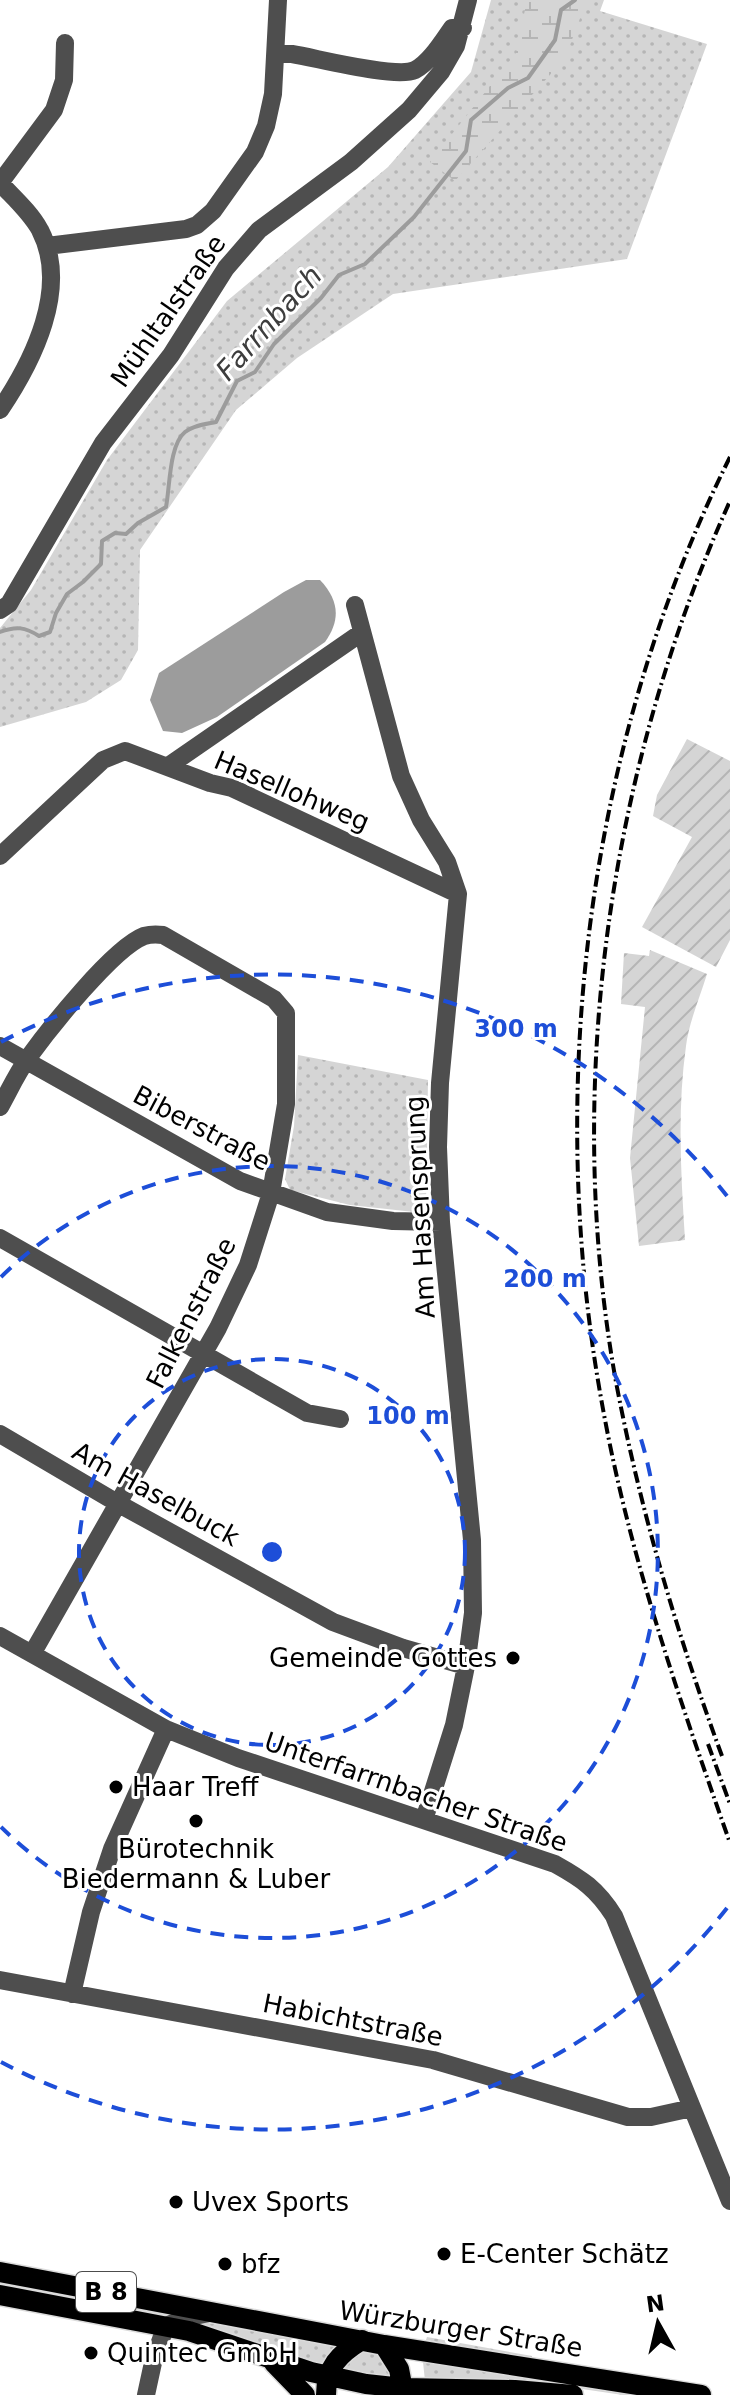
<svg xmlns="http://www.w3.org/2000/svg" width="730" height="2395" font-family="'DejaVu Sans',sans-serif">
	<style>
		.grass { fill: url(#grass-dots) }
		.wetland { fill: url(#wetland-marsh) }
		.garden { fill: url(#garden-furrows) }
		.water { fill: #9c9c9c }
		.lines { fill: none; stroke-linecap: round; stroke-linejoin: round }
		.stream { stroke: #9c9c9c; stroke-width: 4 }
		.major-casing { stroke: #dbdbdb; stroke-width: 23 }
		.minor { stroke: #4e4e4e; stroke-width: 18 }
		.major { stroke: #000; stroke-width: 20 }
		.rail { stroke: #000; stroke-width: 4; stroke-dasharray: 12 4 2 4; stroke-linecap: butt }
		.ring { fill: none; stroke: #1d4ed8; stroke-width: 4; stroke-dasharray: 14 10 }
		.poi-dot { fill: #000; stroke: #fff; stroke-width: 3 }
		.labels { text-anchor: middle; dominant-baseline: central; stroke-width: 6; stroke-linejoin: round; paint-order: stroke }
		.shield { fill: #fff; stroke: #4c4c4c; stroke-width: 2 }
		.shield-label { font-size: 24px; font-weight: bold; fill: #000 }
		.street-label { font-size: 26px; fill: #000; stroke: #fff }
		.poi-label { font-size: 26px; fill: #000; stroke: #fff; text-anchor: start }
		.water-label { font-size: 28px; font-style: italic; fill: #3d3d3d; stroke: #fff }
		.centre { fill: #1d4ed8; stroke: #fff; stroke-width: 4 }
		.ring-label { font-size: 24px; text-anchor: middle; font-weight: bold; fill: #1d4ed8; stroke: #fff; stroke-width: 6; stroke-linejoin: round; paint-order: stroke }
	</style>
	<defs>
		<pattern id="grass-dots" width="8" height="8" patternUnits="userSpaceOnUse" patternTransform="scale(2)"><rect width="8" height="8" fill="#d5d5d5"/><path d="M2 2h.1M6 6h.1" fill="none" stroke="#b5b5b5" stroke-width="1.8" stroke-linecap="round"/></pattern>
		<pattern id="wetland-marsh" width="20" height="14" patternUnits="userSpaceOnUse" patternTransform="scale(2)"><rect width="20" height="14" fill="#d5d5d5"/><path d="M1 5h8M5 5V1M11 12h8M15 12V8" fill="none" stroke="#b5b5b5"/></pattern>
		<pattern id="garden-furrows" width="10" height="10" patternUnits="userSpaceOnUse" patternTransform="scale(2)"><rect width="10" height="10" fill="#d5d5d5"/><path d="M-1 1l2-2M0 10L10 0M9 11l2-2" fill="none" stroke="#b5b5b5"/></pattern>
	</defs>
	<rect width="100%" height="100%" fill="#fff"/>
	<path class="grass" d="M 491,0 L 604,0 L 600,11 L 707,44 L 627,259 L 393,294 L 297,358 L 236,410 L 140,550 L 138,650 L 121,680 L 86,702 L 0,727 L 0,628 L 31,590 L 107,460 L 227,301 L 388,167 L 471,72 Z
		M 298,1055 L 428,1080 L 426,1206 L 414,1212 L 350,1205 L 290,1190 L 285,1179 L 294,1126 Z
		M 197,2321 L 338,2346 L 324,2366 L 193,2324 Z
		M 427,2337 L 532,2356 L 531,2359 L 426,2340 Z
		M 365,2351 L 381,2356 L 395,2377 L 361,2375 L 338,2368 L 357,2352 Z
		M 423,2362 L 668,2395 L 623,2395 L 555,2385 L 425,2381 Z"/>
	<path class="wetland" d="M 527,0 L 587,0 L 565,58 L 455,181 L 430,162 L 516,53 Z"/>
	<path class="garden" d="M 687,739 L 730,761 L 730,940 L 716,967 L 642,927 L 692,837 L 653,816 L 657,795 Z
		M 650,950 L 707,974 C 700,997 689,1022 686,1046 C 677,1110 681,1176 685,1240 L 639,1246 L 630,1158 L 645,1007 L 621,1004 L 624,953 L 649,956 Z"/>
	<path class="water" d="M 306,580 L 320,580 C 339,600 341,620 325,642 L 217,717 L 182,733 L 163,731 L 150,700 L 159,673 L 284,592 Z"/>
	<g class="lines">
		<path class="stream" d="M 0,632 C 16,626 25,627 39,636 L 50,632 L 56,613 L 67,594 L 83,582 L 101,564 L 102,541 L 115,533 L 126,534 L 138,523 L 166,507 C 170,487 169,445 185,432 C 194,425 206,424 216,422 L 237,381 L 255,372 L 274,344 L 321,298 L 339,275 L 365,264 L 414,217 L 466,151 L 471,120 L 508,88 L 528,78 L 555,40 L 561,10 L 575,0"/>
		<defs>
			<path id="major" d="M 0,2272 L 384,2345 L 701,2395
				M 0,2295 L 189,2331 L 311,2372 L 366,2384 L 403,2388 L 515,2390 L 573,2395
				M 384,2345 L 399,2369 L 404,2395
				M 274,2363 L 305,2395
				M 326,2395 C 326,2367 339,2354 362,2340"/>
		</defs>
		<use href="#major" class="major-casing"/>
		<path class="minor" d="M 277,54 L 292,54 C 317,58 396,79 415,70 C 430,62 442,42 452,28 L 463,28
			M 0,183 C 14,198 30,212 40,230 C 70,288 33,361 0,410
			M 0,183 L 54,110 L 64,80 L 65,43
			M 47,246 L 186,229 L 197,225 L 213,211 L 255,152 L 266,126 L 273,94 L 278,0
			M 355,605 L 401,776 L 421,820 L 447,862 L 458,894 L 440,1083 L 438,1147 L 441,1222 L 472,1540 L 473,1613 L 466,1666 L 454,1725 L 424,1820
			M 0,610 L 9,604 L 103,443 L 171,355 L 226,268 L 259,230 L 351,162 L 409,110 L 441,72 L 456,46 L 468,0
			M 167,767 L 361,633
			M 0,856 L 103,760 L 125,751 L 210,783 L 232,788 L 458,894
			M 0,1046 L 240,1181 L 327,1212 L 393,1221 L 441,1222
			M 0,1107 C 9,1091 17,1073 28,1058 C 49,1029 113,948 144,936 C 151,934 156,934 163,935 L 274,999 L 286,1013 L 286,1104 L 271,1193 L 248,1265 L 218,1328 L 32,1654
			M 0,1238 L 307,1413 L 340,1419
			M 0,1434 L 119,1504 L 333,1622 L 403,1648 L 466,1666
			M 0,1636 L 166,1729 L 238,1758 L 555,1864 C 582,1879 597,1889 614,1916 L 730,2201
			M 0,1980 L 433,2060 L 628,2117 L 651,2117 L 692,2108
			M 72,1994 L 91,1912 L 112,1849 L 166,1729
			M 146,2395 L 154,2358 L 166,2326 L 185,2318 L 209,2313"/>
		<use href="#major" class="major"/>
		<path class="rail" d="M 730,457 C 586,745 544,1093 603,1409 C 630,1558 680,1701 730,1843
			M 708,1744 L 730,1804
			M 722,1756 C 677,1634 640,1509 616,1382 C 563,1090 608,771 730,501"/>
	</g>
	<g class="ring">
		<circle cx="272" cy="1552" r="193"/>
		<path d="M1 1277A386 386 0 1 1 1 1827"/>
		<path d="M727 1908A578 578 0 0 1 1 2062M1 1042A578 578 0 0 1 727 1196"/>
	</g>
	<g class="poi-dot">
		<circle cx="513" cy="1658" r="8"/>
		<circle cx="116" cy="1787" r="8"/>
		<circle cx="196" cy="1821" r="8"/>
		<circle cx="176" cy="2202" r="8"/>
		<circle cx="444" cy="2254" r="8"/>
		<circle cx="225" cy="2264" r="8"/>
		<circle cx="91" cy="2353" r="8"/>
	</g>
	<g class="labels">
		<rect class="shield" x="76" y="2272" width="60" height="40" rx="6"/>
		<g class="shield-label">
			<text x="106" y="2292">B 8</text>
		</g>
		<g class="street-label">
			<text transform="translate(168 311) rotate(-55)">Mühltalstraße</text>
			<text transform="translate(292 791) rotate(23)">Hasellohweg</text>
			<text transform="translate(202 1128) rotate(28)">Biberstraße</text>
			<text transform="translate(420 1207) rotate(-93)">Am Hasensprung</text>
			<text transform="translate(191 1313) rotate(-63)">Falkenstraße</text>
			<text transform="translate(156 1494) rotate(29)">Am Haselbuck</text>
			<text transform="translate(416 1792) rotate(19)">Unterfarrnbacher Straße</text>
			<text transform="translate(353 2020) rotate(11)">Habichtstraße</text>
			<text transform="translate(461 2329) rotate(9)">Würzburger Straße</text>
		</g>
		<g class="poi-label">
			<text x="497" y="1658" text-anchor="end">Gemeinde Gottes</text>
			<text x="132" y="1787">Haar Treff</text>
			<text x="196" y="1849" text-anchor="middle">Bürotechnik<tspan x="196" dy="30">Biedermann &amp; Luber</tspan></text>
			<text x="192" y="2202">Uvex Sports</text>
			<text x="460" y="2254">E-Center Schätz</text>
			<text x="241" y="2264">bfz</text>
			<text x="107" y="2353">Quintec GmbH</text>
		</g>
		<g class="water-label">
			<text transform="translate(269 323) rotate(-48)">Farrnbach</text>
		</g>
	</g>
	<circle cx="272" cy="1552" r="12" class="centre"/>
	<g class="ring-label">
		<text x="516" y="1037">300 m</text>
		<text x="545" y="1287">200 m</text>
		<text x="408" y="1424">100 m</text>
	</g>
	<g transform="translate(658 2323) rotate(352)" stroke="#ffffff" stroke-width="6" paint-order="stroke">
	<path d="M0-6L14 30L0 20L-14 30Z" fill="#000000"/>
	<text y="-12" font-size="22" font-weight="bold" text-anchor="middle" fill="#000000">N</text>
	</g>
</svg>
